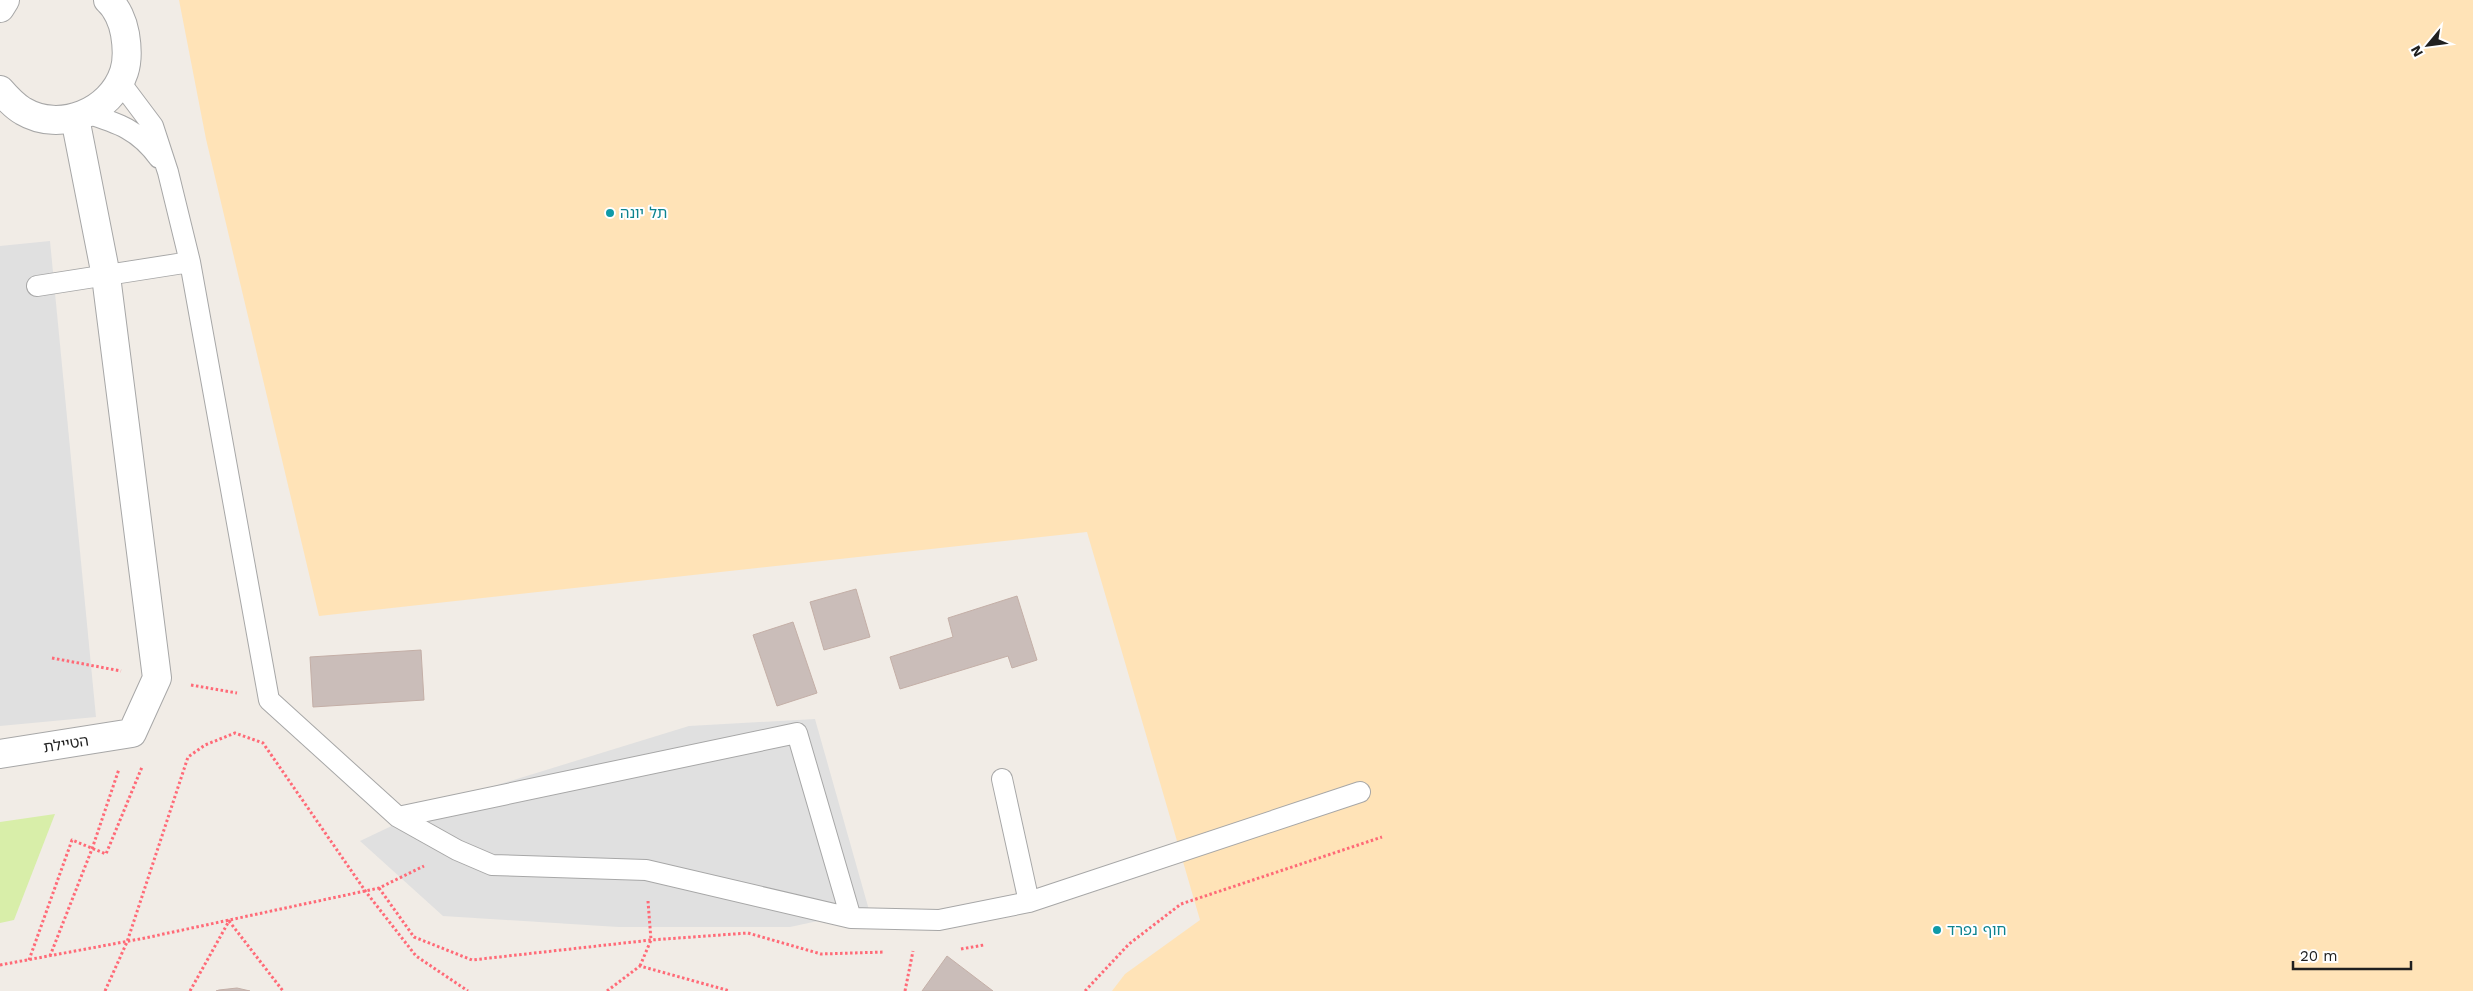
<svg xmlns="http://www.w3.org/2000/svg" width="2473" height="991" font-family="'Work Sans','Noto Sans Hebrew',sans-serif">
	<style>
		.grass { fill: #d8eea9 }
		.sand { fill: #ffe3b7 }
		.parking { fill: #e0e0e0 }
		.building { fill: #cabdb9; stroke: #c4afa7 }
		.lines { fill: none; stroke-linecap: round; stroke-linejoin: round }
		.service-casing { stroke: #a7a7a7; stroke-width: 22 }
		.pedestrian-casing { stroke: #a7a7a7; stroke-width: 30 }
		.minor-casing { stroke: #a7a7a7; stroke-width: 30 }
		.path { stroke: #ff6a77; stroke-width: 3; stroke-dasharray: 2.5 2.5; stroke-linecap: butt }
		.service { stroke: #fff; stroke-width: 20 }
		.pedestrian { stroke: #fff; stroke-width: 28 }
		.minor { stroke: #fff; stroke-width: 28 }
		.culture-dot { fill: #0f9aa8; stroke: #fff; stroke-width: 2 }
		.labels { text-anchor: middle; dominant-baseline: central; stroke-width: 4; stroke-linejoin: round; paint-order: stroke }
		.culture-label { font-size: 15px; fill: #0d838f; stroke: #fff; text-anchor: start }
		.street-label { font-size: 15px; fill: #202020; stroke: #fff }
	</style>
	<rect width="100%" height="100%" fill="#f1ece6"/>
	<path class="grass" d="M 55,814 L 14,920 L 0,923 L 0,822 Z"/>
	<path class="sand" d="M 179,0 L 2473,0 L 2473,991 L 1112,991 L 1125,974 L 1200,920 L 1087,532 L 319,616 L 206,139 Z"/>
	<path class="parking" d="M 50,241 L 96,717 L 0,726 L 0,246 Z
		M 815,719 L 869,910 L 790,927 L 618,927 L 443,916 L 360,841 L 442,802 L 689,726 Z"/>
	<path class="building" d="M 856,589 L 870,637 L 824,650 L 810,602 Z
		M 1017,596 L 1037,660 L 1012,668 L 1008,656 L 900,689 L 890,657 L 953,637 L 948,618 Z
		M 793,622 L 817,693 L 777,706 L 753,635 Z
		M 421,650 L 424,700 L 313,707 L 310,657 Z
		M 947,956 L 993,991 L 922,991 Z
		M 237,988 L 250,991 L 216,991 L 219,990 Z"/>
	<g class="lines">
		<defs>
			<path id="service" d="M 120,82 L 153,126 L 168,172 L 190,262 L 269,700 L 398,817 L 457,850 L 492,865 L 646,870 L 851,918 L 939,920 L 1029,902 L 1360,792
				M 86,113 C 118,123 139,130 159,158
				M 37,286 L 190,262
				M 1002,779 L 1029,902
				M 398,817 L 797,733 L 851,918"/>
			<path id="pedestrian" d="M 0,754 L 132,733 L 157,678 L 106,276 L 75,118"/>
			<path id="minor" d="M 0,8 L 5,0
				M 0,90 C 7,98 14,106 23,111 C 60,133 111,112 124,72 C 128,60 127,46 125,34 C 123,22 117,8 108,0"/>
		</defs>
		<use href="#service" class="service-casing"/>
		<use href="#pedestrian" class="pedestrian-casing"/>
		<use href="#minor" class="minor-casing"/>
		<path class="path" d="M 52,658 L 121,671
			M 191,685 L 237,693
			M 379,888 L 414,937 L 472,960 L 651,940 L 748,933 L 821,954 L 885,952
			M 961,949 L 984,945
			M 50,956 L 92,849 L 119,769
			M 29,960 L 72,840 L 106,854 L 142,767
			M 0,965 L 145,938 L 379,888 L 424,866
			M 640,966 L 651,940 L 648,901
			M 105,991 L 127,942 L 188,757 L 205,745 L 235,733 L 263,743 L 366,892 L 416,956 L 468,991
			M 190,991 L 229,921 L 283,991
			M 607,991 L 640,966 L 730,991
			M 905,991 L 913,951
			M 1085,991 L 1129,944 L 1181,904 L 1382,837"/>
		<use href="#service" class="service"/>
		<use href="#pedestrian" class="pedestrian"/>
		<use href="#minor" class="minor"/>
	</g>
	<g class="culture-dot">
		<circle cx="610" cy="213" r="5"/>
		<circle cx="1937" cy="930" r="5"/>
	</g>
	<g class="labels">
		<g class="culture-label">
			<text x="620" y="213">תל יונה</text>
			<text x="1947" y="930">חוף נפרד</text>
		</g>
		<g class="street-label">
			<text transform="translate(66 744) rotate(-9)">הטיילת</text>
		</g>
	</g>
	<g transform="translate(2428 45) rotate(241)" stroke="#ffffff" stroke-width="4" paint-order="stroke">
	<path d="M0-4L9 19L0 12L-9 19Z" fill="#202020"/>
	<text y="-8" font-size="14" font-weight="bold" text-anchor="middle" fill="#202020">N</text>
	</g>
	<path d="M2293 961v8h118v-8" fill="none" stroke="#202020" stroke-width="2.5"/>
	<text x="2300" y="961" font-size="15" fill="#202020" stroke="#ffffff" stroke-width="4" paint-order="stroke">20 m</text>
</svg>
